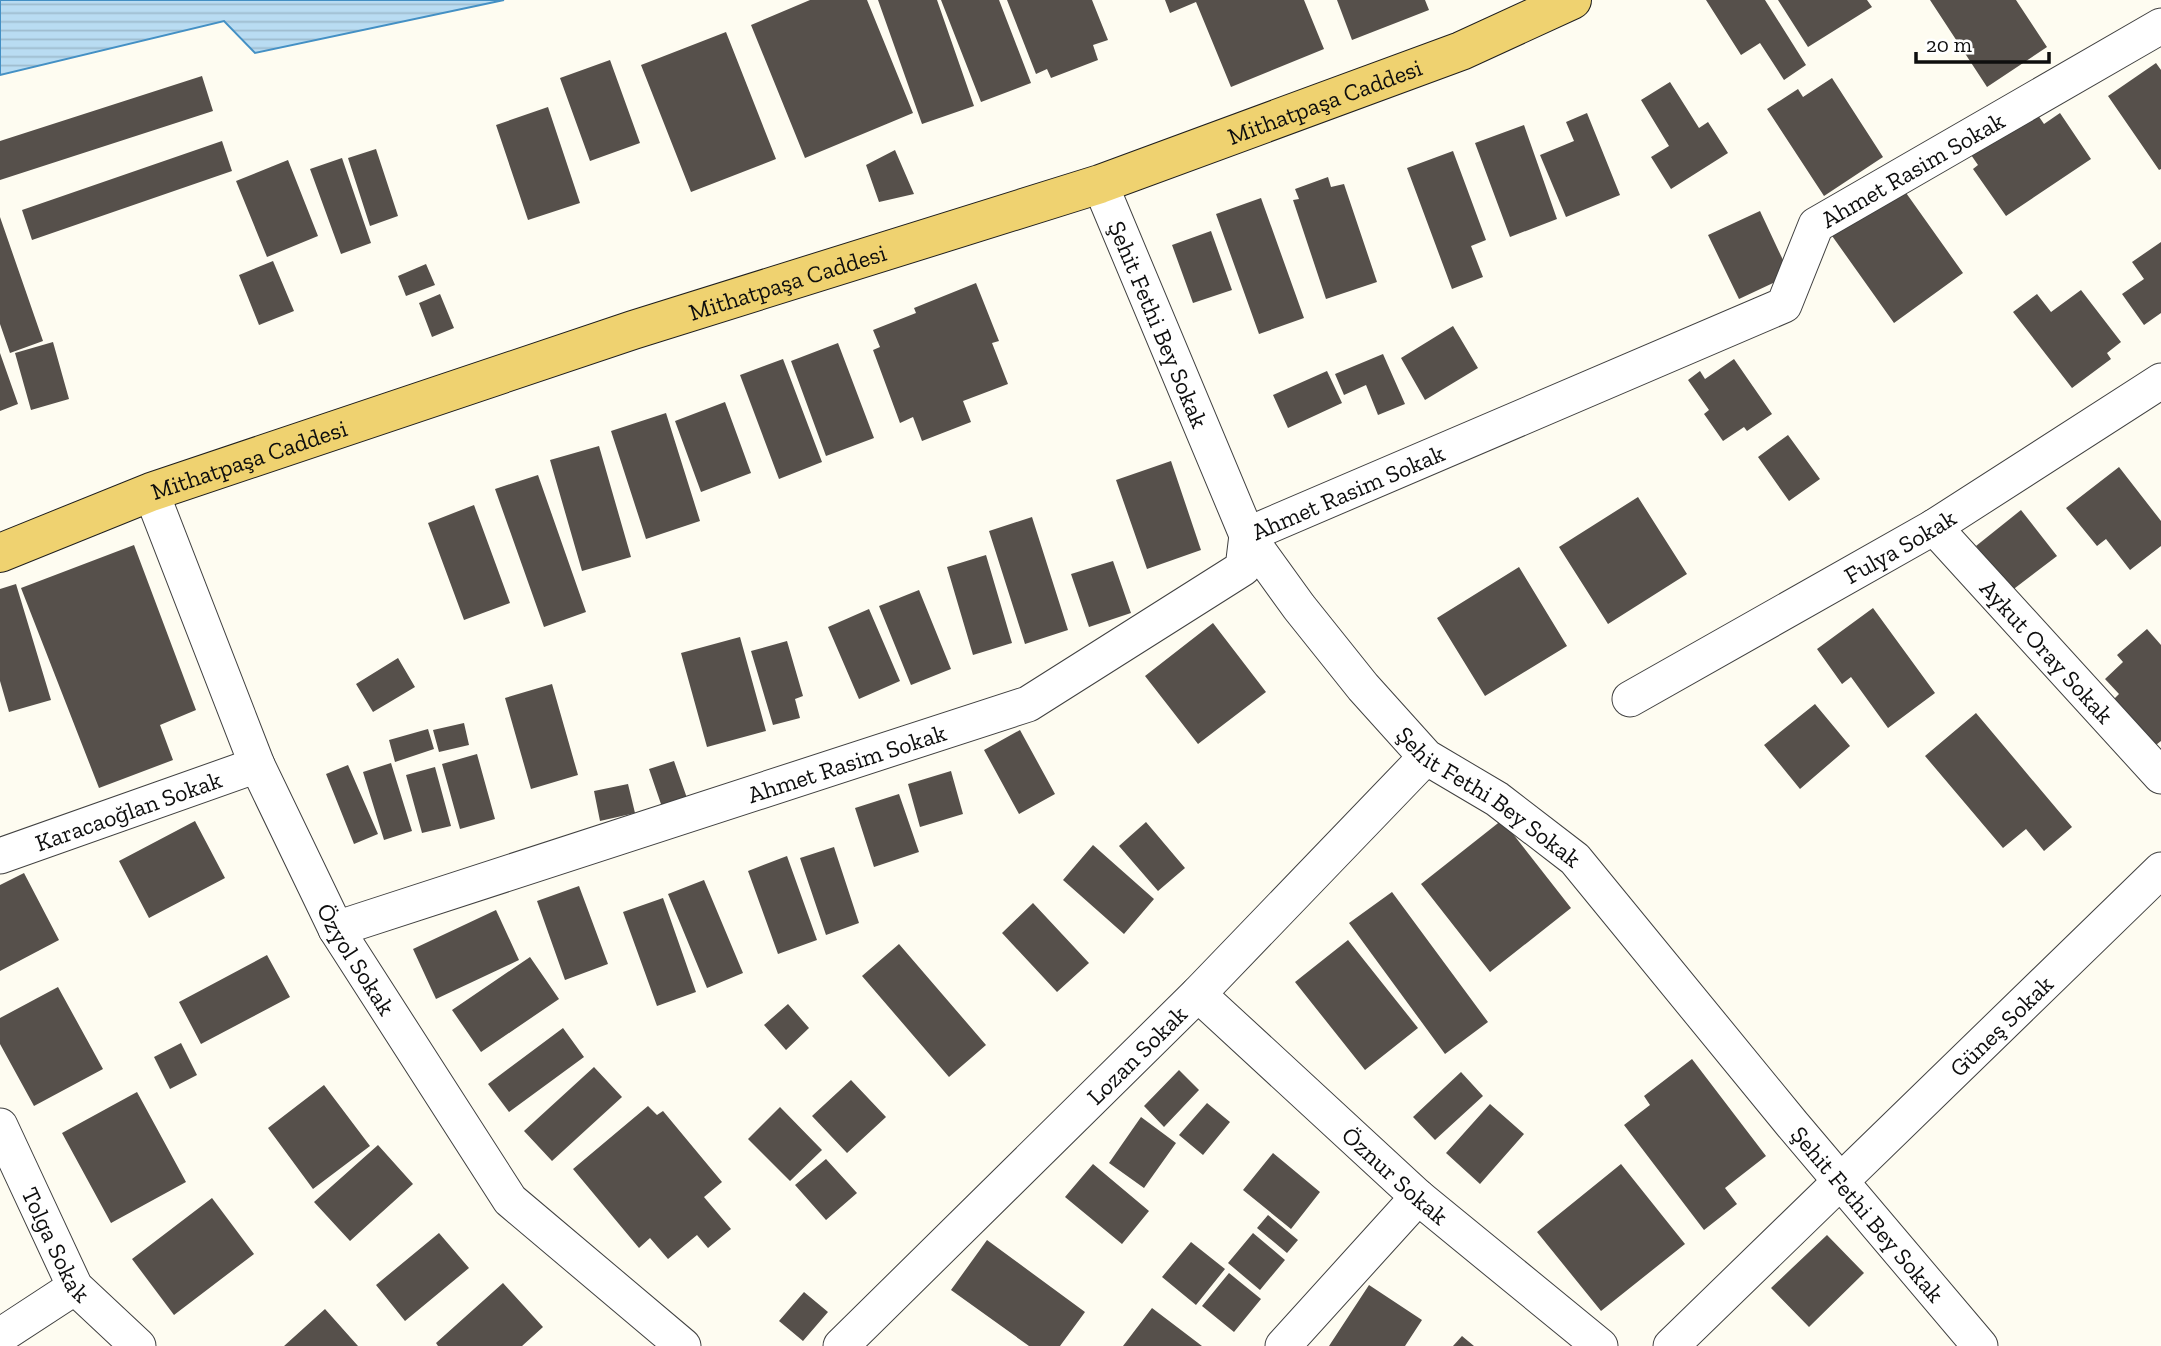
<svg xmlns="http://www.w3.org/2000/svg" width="2161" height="1346" font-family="'Zilla Slab',serif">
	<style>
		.water { fill: url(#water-rules); stroke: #4490c4; stroke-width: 2 }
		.building { fill: #56504b }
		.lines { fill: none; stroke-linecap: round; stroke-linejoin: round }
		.minor-casing { stroke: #414141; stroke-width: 37 }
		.primary-casing { stroke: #1f1f1f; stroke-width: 40 }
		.minor { stroke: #fff; stroke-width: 35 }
		.primary { stroke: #efd270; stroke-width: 38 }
		.labels { text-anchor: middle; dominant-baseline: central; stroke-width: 7; stroke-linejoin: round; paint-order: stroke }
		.street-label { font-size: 24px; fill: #0e0e0e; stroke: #fff }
	</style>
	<defs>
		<pattern id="water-rules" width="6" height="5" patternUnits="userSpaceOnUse" patternTransform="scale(1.75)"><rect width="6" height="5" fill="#b9dcf2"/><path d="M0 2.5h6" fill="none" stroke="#9ebcce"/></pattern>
	</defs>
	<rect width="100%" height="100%" fill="#fefcf1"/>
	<path class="water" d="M 0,0 L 504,0 L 255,53 L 224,21 L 0,75 Z"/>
	<path class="building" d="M 810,0 L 867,0 L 913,113 L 805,158 L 751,25 Z
		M 878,0 L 937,0 L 974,106 L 922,124 Z
		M 941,0 L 999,0 L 1031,83 L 981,102 Z
		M 1007,0 L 1092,0 L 1108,40 L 1093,45 L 1098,60 L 1051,78 L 1047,69 L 1036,74 Z
		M 1165,0 L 1304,0 L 1324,49 L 1231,87 L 1196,2 L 1170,13 Z
		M 1337,0 L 1425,0 L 1429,10 L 1352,40 Z
		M 1706,0 L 1765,0 L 1806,65 L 1784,80 L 1760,43 L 1741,55 Z
		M 1778,0 L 1867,0 L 1872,7 L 1808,47 Z
		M 1930,0 L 2016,0 L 2047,47 L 1987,87 Z
		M 726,32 L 776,159 L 691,192 L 641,65 Z
		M 610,60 L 640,143 L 590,161 L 560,78 Z
		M 2156,63 L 2161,70 L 2161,169 L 2159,170 L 2108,96 Z
		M 202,76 L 213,111 L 0,180 L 0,141 Z
		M 1832,78 L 1883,157 L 1824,196 L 1767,109 L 1798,89 L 1803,97 Z
		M 1670,82 L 1699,128 L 1708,122 L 1728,153 L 1671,189 L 1651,157 L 1669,146 L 1641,100 Z
		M 548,107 L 580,203 L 528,220 L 496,125 Z
		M 2033,108 L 2044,124 L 2060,113 L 2091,159 L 2006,216 L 1973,169 L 1978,165 L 1969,152 Z
		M 1587,113 L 1620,195 L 1566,217 L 1540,155 L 1574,141 L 1566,122 Z
		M 1524,125 L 1557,219 L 1510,237 L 1475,143 Z
		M 222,141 L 232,171 L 32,240 L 22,210 Z
		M 376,149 L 398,216 L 370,226 L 348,158 Z
		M 895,150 L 914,194 L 879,202 L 866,165 Z
		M 1453,151 L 1486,240 L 1471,246 L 1483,277 L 1452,289 L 1407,168 Z
		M 342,158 L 371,243 L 341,254 L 310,169 Z
		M 288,160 L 318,236 L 267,257 L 236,181 Z
		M 1328,177 L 1331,187 L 1344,184 L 1377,282 L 1326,299 L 1293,200 L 1299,199 L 1295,189 Z
		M 1899,183 L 1963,273 L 1894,323 L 1830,233 Z
		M 1261,198 L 1304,318 L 1259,334 L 1216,214 Z
		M 1760,211 L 1790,275 L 1739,299 L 1708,235 Z
		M 0,217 L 43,341 L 10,353 L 0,324 Z
		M 1211,231 L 1232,290 L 1193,303 L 1172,245 Z
		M 2161,242 L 2161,313 L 2144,325 L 2122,294 L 2144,279 L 2132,262 Z
		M 273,261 L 294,311 L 259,325 L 239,275 Z
		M 426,264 L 435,285 L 406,296 L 398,276 Z
		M 976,283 L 999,341 L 992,343 L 1008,384 L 963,401 L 971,422 L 922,441 L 913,417 L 900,423 L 873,350 L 880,347 L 873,330 L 916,313 L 914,308 Z
		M 2081,290 L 2121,342 L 2107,353 L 2111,359 L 2072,388 L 2013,312 L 2037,294 L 2051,312 Z
		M 440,294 L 454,328 L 432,337 L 419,303 Z
		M 1453,326 L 1478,368 L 1425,400 L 1401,358 Z
		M 53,342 L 69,399 L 31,410 L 15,353 Z
		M 838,343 L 874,438 L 826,456 L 791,361 Z
		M 0,353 L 18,404 L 0,411 Z
		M 1383,354 L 1405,404 L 1378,415 L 1366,385 L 1344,395 L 1335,374 Z
		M 783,359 L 822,462 L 779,479 L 740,375 Z
		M 1734,359 L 1772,414 L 1747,431 L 1744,427 L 1723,441 L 1704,414 L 1709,410 L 1688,380 L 1700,371 L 1705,379 Z
		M 1327,371 L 1342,403 L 1288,428 L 1273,395 Z
		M 725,402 L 751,473 L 701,492 L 675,421 Z
		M 666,413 L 700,521 L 646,539 L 611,431 Z
		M 1788,435 L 1820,479 L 1789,501 L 1758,457 Z
		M 599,446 L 631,557 L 582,571 L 550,460 Z
		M 1171,461 L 1201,550 L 1147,569 L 1116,480 Z
		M 2119,467 L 2161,521 L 2161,546 L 2130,570 L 2106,539 L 2097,546 L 2066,508 Z
		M 538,475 L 586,612 L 544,627 L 495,489 Z
		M 1638,497 L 1687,574 L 1608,624 L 1559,547 Z
		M 474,505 L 510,603 L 464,620 L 428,523 Z
		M 2021,510 L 2057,556 L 1998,601 L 1993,567 L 1976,546 Z
		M 1032,517 L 1068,630 L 1025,644 L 989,531 Z
		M 134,545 L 196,710 L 160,725 L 173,760 L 99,788 L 21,588 Z
		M 986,555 L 1012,643 L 973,655 L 947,567 Z
		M 1113,561 L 1131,613 L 1089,627 L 1071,574 Z
		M 1519,567 L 1567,646 L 1485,696 L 1437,618 Z
		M 16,584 L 51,700 L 9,712 L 0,681 L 0,589 Z
		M 919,590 L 951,669 L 911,685 L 879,606 Z
		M 1873,608 L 1935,693 L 1888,728 L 1851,677 L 1842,684 L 1817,649 Z
		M 869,609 L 900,681 L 859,699 L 828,627 Z
		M 1213,623 L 1266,692 L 1198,744 L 1145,676 Z
		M 2147,629 L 2161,645 L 2161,741 L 2152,748 L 2111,702 L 2119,694 L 2105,679 L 2123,662 L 2117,655 Z
		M 740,637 L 766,731 L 707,747 L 681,653 Z
		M 787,641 L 803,696 L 795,699 L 800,718 L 773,725 L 751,651 Z
		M 398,658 L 415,687 L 373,712 L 356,684 Z
		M 552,684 L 578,775 L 531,789 L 505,698 Z
		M 1815,704 L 1850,746 L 1800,789 L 1764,745 Z
		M 1976,713 L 2072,827 L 2044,851 L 2026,829 L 2003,848 L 1925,756 Z
		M 464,723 L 469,745 L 439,752 L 433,730 Z
		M 428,729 L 434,749 L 395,762 L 389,740 Z
		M 1020,730 L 1055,794 L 1019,814 L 984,750 Z
		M 477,754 L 495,819 L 460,829 L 442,764 Z
		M 674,761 L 687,798 L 662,807 L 649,769 Z
		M 391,763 L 412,831 L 384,840 L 363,772 Z
		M 348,765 L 378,834 L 354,844 L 326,774 Z
		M 435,767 L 451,826 L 422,833 L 406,775 Z
		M 951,771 L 963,814 L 920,827 L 908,784 Z
		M 628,784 L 635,813 L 600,821 L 594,791 Z
		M 899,794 L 919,852 L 874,867 L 855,808 Z
		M 1502,820 L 1571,908 L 1490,972 L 1421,884 Z
		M 195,821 L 225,878 L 149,918 L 119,861 Z
		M 1146,822 L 1185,868 L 1158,891 L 1119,846 Z
		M 1093,845 L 1154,899 L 1124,934 L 1063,880 Z
		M 834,847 L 859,923 L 826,935 L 800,858 Z
		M 787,856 L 817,940 L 778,954 L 748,871 Z
		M 24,873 L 59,940 L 0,971 L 0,885 Z
		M 704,880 L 743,973 L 707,988 L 668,894 Z
		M 579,886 L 608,964 L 565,980 L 537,901 Z
		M 1392,892 L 1488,1022 L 1445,1054 L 1349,923 Z
		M 663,898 L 696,992 L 657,1006 L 623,912 Z
		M 1033,903 L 1089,963 L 1057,992 L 1002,933 Z
		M 496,910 L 519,960 L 436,999 L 413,949 Z
		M 1348,940 L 1418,1028 L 1365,1070 L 1295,982 Z
		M 899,944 L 986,1045 L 949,1077 L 862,976 Z
		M 267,955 L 290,997 L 201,1044 L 179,1002 Z
		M 530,957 L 559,999 L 481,1052 L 452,1010 Z
		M 58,987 L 103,1069 L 34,1106 L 0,1044 L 0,1018 Z
		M 788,1004 L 809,1028 L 786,1050 L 764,1025 Z
		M 563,1028 L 584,1057 L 509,1112 L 488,1084 Z
		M 181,1043 L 197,1075 L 170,1089 L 154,1057 Z
		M 1692,1059 L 1766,1156 L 1725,1188 L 1737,1204 L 1704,1230 L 1624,1125 L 1650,1105 L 1644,1096 Z
		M 594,1067 L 622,1097 L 552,1161 L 524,1131 Z
		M 1179,1070 L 1199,1090 L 1164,1127 L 1144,1106 Z
		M 1461,1072 L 1483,1096 L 1435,1140 L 1413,1117 Z
		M 851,1080 L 886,1117 L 847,1153 L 812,1116 Z
		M 324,1085 L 370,1146 L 313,1189 L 268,1128 Z
		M 137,1092 L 186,1182 L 111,1223 L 62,1133 Z
		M 1207,1103 L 1230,1122 L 1203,1155 L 1179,1135 Z
		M 1490,1104 L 1524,1134 L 1480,1184 L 1446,1153 Z
		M 648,1106 L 657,1115 L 663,1111 L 722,1182 L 704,1197 L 731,1229 L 708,1248 L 697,1235 L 668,1259 L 650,1238 L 639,1248 L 573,1169 Z
		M 780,1107 L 822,1150 L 790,1181 L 748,1139 Z
		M 1141,1117 L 1176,1143 L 1144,1188 L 1109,1163 Z
		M 378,1145 L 413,1184 L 350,1241 L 314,1202 Z
		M 1273,1153 L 1320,1192 L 1291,1229 L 1243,1190 Z
		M 826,1159 L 857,1193 L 826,1220 L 795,1185 Z
		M 1093,1164 L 1149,1211 L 1122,1244 L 1065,1197 Z
		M 1621,1164 L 1685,1244 L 1601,1311 L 1537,1232 Z
		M 212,1198 L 254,1254 L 174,1315 L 132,1259 Z
		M 1268,1215 L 1298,1240 L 1287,1253 L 1257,1228 Z
		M 439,1233 L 469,1268 L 405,1321 L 376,1285 Z
		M 1253,1233 L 1285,1260 L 1260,1290 L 1228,1263 Z
		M 1827,1235 L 1864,1273 L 1809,1327 L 1771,1288 Z
		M 987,1240 L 1085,1312 L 1060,1346 L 1029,1346 L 951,1290 Z
		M 1191,1242 L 1225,1269 L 1196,1305 L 1162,1277 Z
		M 1229,1273 L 1261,1299 L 1234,1332 L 1202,1306 Z
		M 503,1283 L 543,1327 L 522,1346 L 438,1346 L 436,1343 Z
		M 1369,1285 L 1422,1320 L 1405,1346 L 1329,1346 Z
		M 804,1292 L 828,1312 L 803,1341 L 779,1321 Z
		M 1152,1308 L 1202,1346 L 1123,1346 Z
		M 325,1309 L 358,1346 L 284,1346 Z
		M 1462,1336 L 1474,1346 L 1453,1346 Z"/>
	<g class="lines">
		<defs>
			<g id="minor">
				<path id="s1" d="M 1100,184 L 1247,535 L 1299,607 L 1363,687 L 1426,757 L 1497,799 L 1575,859 L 1792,1124 L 1980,1346"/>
				<path id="s2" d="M 151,492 L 257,765 L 336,929 L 510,1200 L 683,1346"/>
				<path id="s3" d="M 1934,527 L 2161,776"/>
				<path id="s4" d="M 1630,699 L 1934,527 L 2161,381"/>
				<path id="s5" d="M 0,856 L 257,765"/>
				<path id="s6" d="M 336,929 L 1028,704 L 1243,568 L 1247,535 L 1784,305 L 1816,225 L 2161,26"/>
				<path id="s7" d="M 1198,994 L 1418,1197 L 1600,1346"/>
				<path id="s8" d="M 0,1126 L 75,1287 L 138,1346"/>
				<path d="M 0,1336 L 75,1287"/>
				<path id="s9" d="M 841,1346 L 1198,994 L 1426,757"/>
				<path d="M 1283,1346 L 1418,1197"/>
				<path id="s10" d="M 1671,1346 L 2161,870"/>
			</g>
			<g id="primary">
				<path id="s11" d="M 0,553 L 151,492 L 633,330 L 1100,184 L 1461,51 L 1572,0"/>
			</g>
		</defs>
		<use href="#minor" class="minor-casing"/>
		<use href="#primary" class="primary-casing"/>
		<use href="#minor" class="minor"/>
		<use href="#primary" class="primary"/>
	</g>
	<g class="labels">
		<g class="street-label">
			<text stroke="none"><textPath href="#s11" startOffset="1400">Mithatpaşa Caddesi</textPath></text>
			<text stroke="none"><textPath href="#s6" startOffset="1797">Ahmet Rasim Sokak</textPath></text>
			<text stroke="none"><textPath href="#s11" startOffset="833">Mithatpaşa Caddesi</textPath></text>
			<text stroke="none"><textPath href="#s1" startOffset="152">Şehit Fethi Bey Sokak</textPath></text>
			<text stroke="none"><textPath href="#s11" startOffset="266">Mithatpaşa Caddesi</textPath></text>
			<text stroke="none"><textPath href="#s6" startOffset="1125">Ahmet Rasim Sokak</textPath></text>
			<text stroke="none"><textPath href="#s4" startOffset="310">Fulya Sokak</textPath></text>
			<text stroke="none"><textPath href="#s3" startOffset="168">Aykut Oray Sokak</textPath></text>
			<text stroke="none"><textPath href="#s6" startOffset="537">Ahmet Rasim Sokak</textPath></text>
			<text stroke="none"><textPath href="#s1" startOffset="740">Şehit Fethi Bey Sokak</textPath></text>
			<text stroke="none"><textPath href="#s5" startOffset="136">Karacaoğlan Sokak</textPath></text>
			<text stroke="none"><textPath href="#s2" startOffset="511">Özyol Sokak</textPath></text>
			<text stroke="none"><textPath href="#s10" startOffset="460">Güneş Sokak</textPath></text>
			<text stroke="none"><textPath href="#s9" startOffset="415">Lozan Sokak</textPath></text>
			<text stroke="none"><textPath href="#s7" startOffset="268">Öznur Sokak</textPath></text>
			<text stroke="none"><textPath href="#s1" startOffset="1307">Şehit Fethi Bey Sokak</textPath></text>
			<text stroke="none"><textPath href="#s8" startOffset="131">Tolga Sokak</textPath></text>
		</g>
	</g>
	<path d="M1916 52v10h133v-10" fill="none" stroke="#0e0e0e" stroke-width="3.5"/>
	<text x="1926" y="52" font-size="21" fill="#0e0e0e" stroke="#ffffff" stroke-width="5" paint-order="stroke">20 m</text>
</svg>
